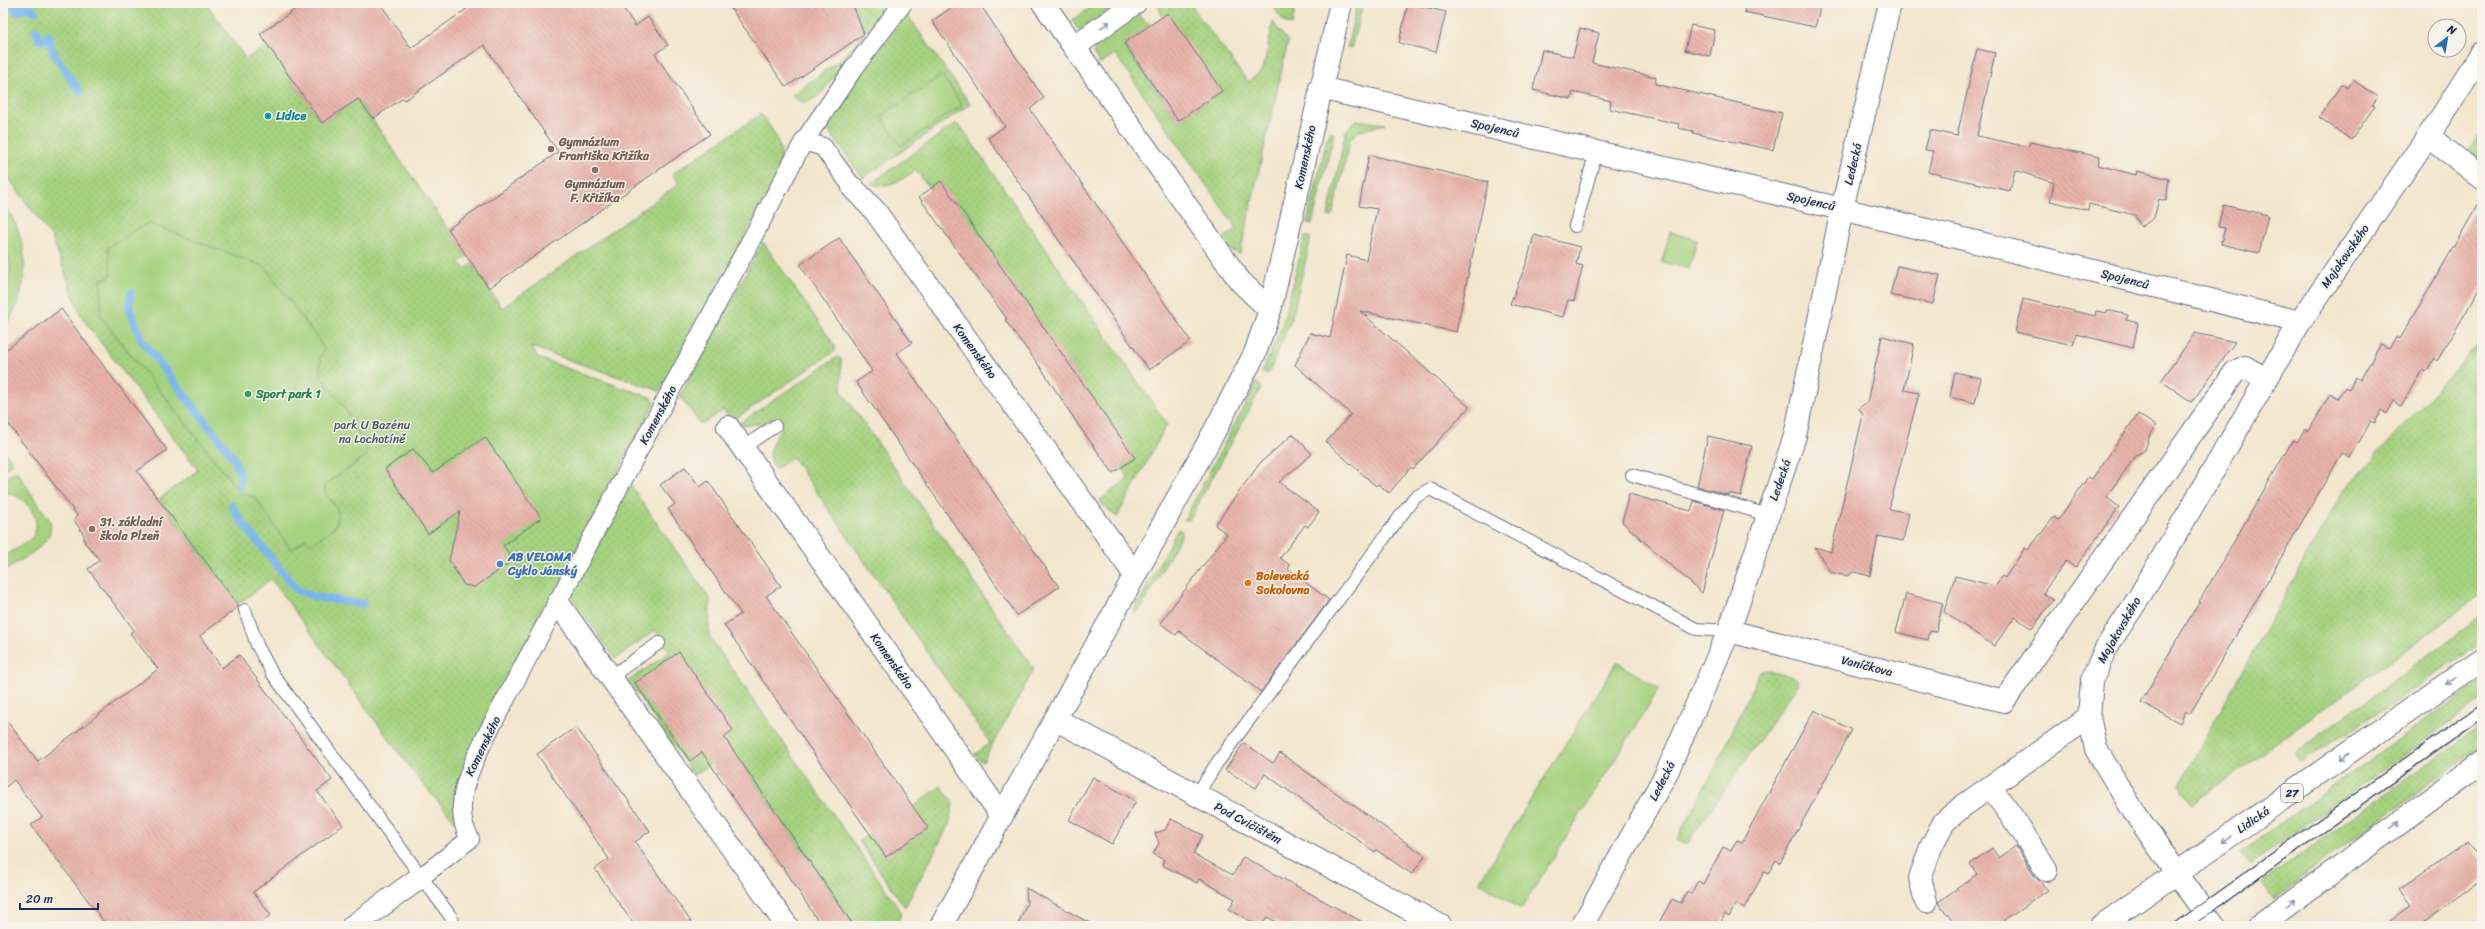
<svg xmlns="http://www.w3.org/2000/svg" width="2485" height="929" font-family="Sriracha,sans-serif">
	<style>
		.grass { fill: url(#grass-dots); stroke: #60806e }
		.garden { fill: #a6d27f; stroke: #60806e }
		.lines { fill: none; stroke-linecap: round; stroke-linejoin: round }
		.stream { stroke: #7ab6ec; stroke-width: 8 }
		.building { fill: url(#building-back-hatch) }
		.service-casing { stroke: #676f85; stroke-width: 14 }
		.pedestrian-casing { stroke: #676f85; stroke-width: 20 }
		.minor-casing { stroke: #676f85; stroke-width: 24 }
		.primary-casing { stroke: #676f85; stroke-width: 24 }
		.service { stroke: #fff; stroke-width: 12 }
		.pedestrian { stroke: #fff; stroke-width: 18 }
		.minor { stroke: #fff; stroke-width: 22 }
		.primary { stroke: #fff; stroke-width: 22 }
		.tram { stroke: #1b2f5e; stroke-width: 1 }
		.oneway { stroke: #8d97ae }
		.culture-dot { fill: #0f9aa8; stroke: #f7f3e8; stroke-width: 1.5 }
		.education-dot { fill: #8d6e63; stroke: #f7f3e8; stroke-width: 1.5 }
		.leisure-dot { fill: #2e9e5b; stroke: #f7f3e8; stroke-width: 1.5 }
		.shop-dot { fill: #3f7fe0; stroke: #f7f3e8; stroke-width: 1.5 }
		.food-dot { fill: #e8710a; stroke: #f7f3e8; stroke-width: 1.5 }
		.labels { text-anchor: middle; dominant-baseline: central; stroke-width: 3; stroke-linejoin: round; paint-order: stroke }
		.shield { fill: #f7f3e8; stroke: #5d6a87; stroke-width: 1 }
		.shield-label { font-size: 11px; font-weight: bold; fill: #1b2f5e }
		.culture-label { font-size: 12px; font-weight: bold; fill: #0d838f; stroke: #f7f3e8; text-anchor: start }
		.street-label { font-size: 12px; fill: #1b2f5e; stroke: #f7f3e8 }
		.education-label { font-size: 12px; font-weight: bold; fill: #785e54; stroke: #f7f3e8; text-anchor: start }
		.leisure-label { font-size: 12px; font-weight: bold; fill: #27864d; stroke: #f7f3e8; text-anchor: start }
		.park-label { font-size: 12px; fill: #3e5866; stroke: #f7f3e8 }
		.shop-label { font-size: 12px; font-weight: bold; fill: #366cbe; stroke: #f7f3e8; text-anchor: start }
		.food-label { font-size: 12px; font-weight: bold; fill: #c56008; stroke: #f7f3e8; text-anchor: start }
	</style>
	<defs>
		<pattern id="grass-dots" width="8" height="8" patternUnits="userSpaceOnUse"><rect width="8" height="8" fill="#a6d27f"/><path d="M2 2h.1M6 6h.1" fill="none" stroke="#8eb570" stroke-width="1.8" stroke-linecap="round"/></pattern>
		<pattern id="building-back-hatch" width="6" height="6" patternUnits="userSpaceOnUse"><rect width="6" height="6" fill="#e8b3aa"/><path d="M-1 5l2 2M0 0l6 6M5-1l2 2" fill="none" stroke="#c69a95"/></pattern>
	</defs>
	<rect width="100%" height="100%" fill="#f7f3e8"/>
	<filter id="ink" filterUnits="userSpaceOnUse"><feTurbulence type="fractalNoise" baseFrequency=".025" numOctaves="2"/><feDisplacementMap in="SourceGraphic" scale="8" xChannelSelector="R" yChannelSelector="G"/><feConvolveMatrix kernelMatrix="1 2 1 2 8 2 1 2 1" color-interpolation-filters="sRGB"/></filter>
	<filter id="wash" filterUnits="userSpaceOnUse"><feTurbulence type="fractalNoise" baseFrequency=".012" numOctaves="4" result="noise"/><feDisplacementMap in="SourceGraphic" scale="16" xChannelSelector="R" yChannelSelector="G"/><feGaussianBlur stdDeviation="0.9" result="paint"/><feColorMatrix in="noise" values="0 0 0 0 0 0 0 0 0 0 0 0 0 0 0 0 0 1.4 0 .05"/><feComposite in="paint" operator="in"/></filter>
	<g filter="url(#wash)">
		<rect width="100%" height="100%" fill="#f3e6ce"/>
		<path class="grass" d="M 3,3 L 206,3 L 246,59 L 268,45 L 322,123 L 358,99 L 467,256 L 459,262 L 465,269 L 472,264 L 502,308 L 679,184 L 672,174 L 761,114 C 775,133 783,144 781,169 L 660,391 L 531,347 L 538,358 L 652,398 L 655,402 L 618,471 L 623,479 L 468,773 L 470,839 L 416,776 L 271,579 L 237,605 L 159,499 L 198,470 L 82,318 L 52,238 L 3,170 Z
			M 852,3 L 889,3 L 823,91 C 813,101 803,108 792,95 L 844,57 L 864,34 Z
			M 1097,3 L 1119,3 L 1079,31 L 1072,20 Z
			M 1158,3 L 1189,3 L 1248,82 L 1263,70 L 1273,22 L 1288,42 L 1240,254 L 1230,250 L 1221,240 L 1237,229 L 1115,54 L 1099,64 L 1094,53 L 1095,42 L 1136,14 L 1151,25 L 1124,44 L 1178,121 L 1221,91 L 1162,17 Z
			M 1271,3 L 1296,3 L 1292,25 L 1284,22 Z
			M 1357,3 L 1363,3 L 1351,49 L 1347,48 Z
			M 906,13 L 970,104 L 863,178 L 828,130 L 827,118 Z
			M 1356,120 L 1385,124 L 1357,132 L 1350,140 L 1332,217 L 1328,216 L 1346,131 Z
			M 955,124 L 961,127 L 1167,424 L 1117,517 L 1099,501 L 1129,478 L 1122,467 L 1134,458 L 941,182 L 930,189 L 916,170 C 901,181 889,188 870,184 Z
			M 1331,131 L 1334,134 L 1312,224 L 1307,223 L 1327,139 Z
			M 2482,132 L 2482,168 L 2466,155 Z
			M 1305,236 L 1310,237 L 1310,242 L 1292,317 L 1269,373 L 1262,373 L 1282,326 Z
			M 763,242 L 835,346 L 835,351 L 732,421 L 723,410 L 701,425 L 680,396 Z
			M 2482,341 L 2482,595 L 2192,804 L 2179,785 L 2343,491 Z
			M 837,357 L 841,359 L 841,390 L 1034,669 L 983,762 L 974,755 L 990,743 L 793,458 L 775,469 C 766,453 771,443 781,429 L 774,418 L 762,424 L 737,425 Z
			M 1257,382 L 1261,388 L 1190,519 L 1184,520 Z
			M 631,486 L 710,599 L 709,636 L 902,913 L 895,926 L 854,926 L 742,763 L 727,773 L 716,760 L 694,775 L 628,681 L 670,652 L 655,630 L 615,659 L 571,596 Z
			M 1178,529 L 1182,531 L 1181,536 L 1140,610 L 1136,613 L 1133,612 Z
			M 2482,616 L 2482,642 L 2392,704 L 2301,762 L 2294,753 Z
			M 1765,670 L 1796,678 L 1799,683 L 1687,844 L 1677,839 L 1717,764 L 1760,672 Z
			M 2482,680 L 2482,699 L 2250,865 L 2241,852 Z
			M 2482,725 L 2482,745 L 2326,859 L 2274,900 L 2261,883 Z
			M 941,786 L 953,803 L 949,825 L 905,907 L 859,841 L 870,834 L 886,857 L 913,807 Z"/>
		<path class="garden" d="M 942,75 L 962,105 L 901,146 L 881,116 Z
			M 3,205 C 32,238 31,294 3,328 L 3,300 L 9,282 L 10,265 L 3,232 Z
			M 148,223 L 265,267 L 324,348 L 320,359 L 321,377 L 346,410 L 369,454 L 325,485 L 325,492 L 338,511 L 336,526 L 311,544 L 306,539 L 291,550 L 255,497 L 241,493 L 101,317 L 101,280 L 111,276 L 108,247 Z
			M 1670,232 L 1697,240 L 1689,269 L 1662,262 Z
			M 3,449 L 13,463 L 3,470 Z
			M 16,471 L 50,521 C 56,545 19,560 3,571 L 3,557 C 12,551 27,544 33,536 C 45,518 21,491 3,493 L 3,480 Z
			M 1617,662 L 1659,689 L 1521,909 L 1479,882 Z"/>
		<g class="lines">
			<path class="stream" d="M 17,3 L 13,8 L 16,12 L 29,6 L 35,12
				M 36,30 L 39,40 L 41,41 L 49,36 L 53,53 L 80,92
				M 131,293 L 129,308 L 142,341 L 233,457 L 241,476 L 239,487
				M 232,505 L 238,517 L 296,589 L 315,597 L 363,604"/>
		</g>
		<g id="blocks">
			<path class="building" d="M 304,3 L 380,3 L 411,48 L 475,3 L 620,3 L 635,26 L 648,17 L 668,45 L 655,54 L 710,134 L 489,288 L 448,229 L 558,152 L 484,45 L 405,100 L 403,98 L 373,119 L 358,99 L 322,123 L 260,34 Z
				M 727,3 L 852,3 L 864,34 L 786,87 Z
				M 958,3 L 979,3 L 1044,98 L 1030,109 L 1191,341 L 1149,370 L 988,138 L 1005,126 L 932,21 Z
				M 1408,3 L 1446,12 L 1436,52 L 1399,43 Z
				M 1745,3 L 1821,3 L 1815,27 L 1744,12 Z
				M 1168,13 L 1222,91 L 1178,121 L 1124,43 Z
				M 1691,25 L 1715,30 L 1710,56 L 1685,50 Z
				M 1580,28 L 1599,33 L 1592,63 L 1656,77 L 1655,84 L 1782,113 L 1773,150 L 1693,133 L 1693,131 L 1678,128 L 1679,124 L 1610,109 L 1611,101 L 1573,92 L 1571,99 L 1533,90 L 1542,50 L 1573,57 Z
				M 1977,49 L 1995,53 L 1977,136 L 2028,147 L 2030,142 L 2100,157 L 2098,165 L 2136,175 L 2137,171 L 2169,179 L 2166,201 L 2159,199 L 2154,218 L 2141,227 L 2135,215 L 2089,204 L 2088,210 L 2050,201 L 2054,183 L 2015,170 L 2010,191 L 1928,172 L 1933,151 L 1925,150 L 1930,130 L 1957,136 Z
				M 2353,80 L 2378,97 L 2372,105 L 2375,106 L 2351,140 L 2319,117 L 2342,84 L 2348,88 Z
				M 1369,155 L 1488,182 L 1456,332 L 1360,311 L 1469,407 L 1413,469 L 1411,467 L 1389,493 L 1378,484 L 1376,486 L 1326,442 L 1351,414 L 1295,365 L 1310,333 L 1330,338 L 1347,255 L 1366,260 L 1377,209 L 1359,206 Z
				M 941,181 L 1135,458 L 1113,473 L 1079,426 L 1041,368 L 1005,320 L 1007,319 L 919,197 Z
				M 2482,198 L 2482,285 L 2437,361 L 2434,358 L 2426,372 L 2422,370 L 2401,406 L 2393,401 L 2386,414 L 2381,411 L 2375,423 L 2371,421 L 2350,458 L 2342,453 L 2190,714 L 2186,711 L 2180,723 L 2141,702 L 2293,440 L 2297,442 L 2305,429 L 2309,431 L 2330,394 L 2338,399 L 2345,387 L 2349,389 L 2356,377 L 2360,380 L 2381,344 L 2389,348 L 2396,337 L 2400,339 Z
				M 2223,205 L 2268,215 L 2259,253 L 2221,244 L 2225,228 L 2218,227 Z
				M 1534,235 L 1580,247 L 1576,264 L 1583,266 L 1574,301 L 1568,300 L 1563,317 L 1510,304 L 1527,262 Z
				M 839,238 L 912,343 L 897,353 L 1059,587 L 1017,615 L 856,382 L 872,371 L 800,265 Z
				M 1897,266 L 1940,275 L 1933,304 L 1890,295 Z
				M 2023,299 L 2095,316 L 2096,311 L 2107,313 L 2107,310 L 2128,315 L 2126,320 L 2138,323 L 2133,348 L 2076,334 L 2073,345 L 2015,332 Z
				M 61,309 L 167,450 L 137,471 L 239,606 L 200,636 L 222,668 L 239,655 L 332,780 L 317,791 L 343,825 L 253,892 L 271,915 L 256,926 L 107,926 L 31,825 L 42,817 L 14,780 L 3,789 L 3,716 L 38,761 L 158,669 L 130,633 L 134,630 L 88,569 L 100,560 L 84,542 L 84,535 L 74,520 L 77,515 L 3,417 L 3,352 Z
				M 2195,333 L 2235,342 L 2192,402 L 2161,381 Z
				M 1882,336 L 1914,344 L 1904,390 L 1919,393 L 1889,509 L 1909,513 L 1903,541 L 1878,536 L 1870,576 L 1854,572 L 1847,576 L 1830,572 L 1815,547 L 1831,552 L 1863,415 L 1859,408 L 1867,402 Z
				M 1955,372 L 1981,378 L 1975,403 L 1950,397 Z
				M 2138,414 L 2156,426 L 2149,437 L 2145,450 L 2135,457 L 2106,497 L 2119,507 L 2075,568 L 2066,561 L 2043,593 L 2053,600 L 2032,629 L 2015,617 L 1994,646 L 1944,612 L 1955,576 L 1995,586 L 2002,576 L 2005,578 L 2025,548 L 2028,550 L 2054,517 L 2058,520 L 2088,477 L 2092,479 Z
				M 1293,434 L 1312,454 L 1279,482 L 1319,512 L 1308,527 L 1305,525 L 1280,558 L 1290,565 L 1288,569 L 1329,600 L 1261,692 L 1179,631 L 1176,635 L 1160,623 L 1227,534 L 1215,525 L 1260,463 Z
				M 1708,436 L 1752,446 L 1741,496 L 1728,493 L 1728,495 L 1697,486 Z
				M 485,437 L 541,518 L 503,546 L 510,555 L 508,564 L 475,587 L 464,585 L 449,560 L 460,511 L 428,534 L 385,469 L 413,449 L 433,473 Z
				M 685,467 L 700,487 L 708,481 L 781,586 L 766,596 L 928,828 L 886,857 L 724,625 L 741,614 L 668,509 L 675,504 L 660,485 Z
				M 1629,494 L 1691,511 L 1694,501 L 1724,510 L 1702,593 L 1622,522 Z
				M 1906,594 L 1943,603 L 1936,632 L 1930,631 L 1928,640 L 1896,632 Z
				M 679,652 L 733,730 L 724,737 L 854,926 L 821,926 L 782,865 L 781,867 L 702,752 L 690,761 L 635,683 Z
				M 1814,710 L 1852,730 L 1780,863 L 1776,860 L 1768,874 L 1764,872 L 1745,908 L 1736,904 L 1729,917 L 1725,914 L 1719,926 L 1657,926 L 1672,899 L 1681,903 L 1687,891 L 1691,894 L 1698,881 L 1703,884 L 1723,847 L 1731,851 L 1737,840 L 1742,842 Z
				M 576,727 L 650,831 L 635,842 L 694,926 L 635,926 L 595,869 L 609,859 L 537,754 Z
				M 1244,743 L 1273,763 L 1280,753 L 1425,856 L 1412,874 L 1376,850 L 1375,852 L 1265,774 L 1256,788 L 1225,770 Z
				M 1093,777 L 1136,801 L 1112,844 L 1069,820 Z
				M 1171,819 L 1203,835 L 1193,854 L 1233,875 L 1243,857 L 1370,926 L 1284,926 L 1267,917 L 1262,926 L 1259,926 L 1229,909 L 1235,899 L 1199,879 L 1197,883 L 1162,865 L 1164,860 L 1153,854 L 1159,843 L 1155,833 L 1165,830 Z
				M 2468,842 L 2482,862 L 2482,880 L 2418,926 L 2382,926 L 2411,905 L 2399,890 Z
				M 2016,846 L 2035,877 L 2048,890 L 1997,926 L 1956,926 L 1938,902 L 1977,874 L 1970,864 L 1992,848 L 1999,858 Z
				M 1026,888 L 1095,926 L 1017,926 L 1027,903 Z"/>
		</g>
	</g>
	<g filter="url(#ink)">
		<use href="#blocks" fill-opacity="0" stroke="#676f85" stroke-width="1"/>
		<g class="lines">
			<defs>
				<path id="service" d="M 1575,226 L 1596,152
					M 742,448 L 775,426
					M 1632,475 L 1768,515
					M 245,610 L 257,645 L 272,673 L 451,917 L 454,926
					M 610,677 L 659,643
					M 1197,795 L 1217,763 L 1414,498 L 1430,489 L 1696,629 L 1729,631
					M 2181,926 L 2482,711"/>
				<path id="pedestrian" d="M 804,141 L 823,147 L 853,188
					M 421,877 L 470,839 C 450,804 471,767 487,734 L 804,141 L 854,68 L 903,3"/>
				<path id="minor" d="M 1043,3 L 1240,281 L 1270,310
					M 1074,47 L 1135,3
					M 1320,88 L 1842,209 L 2300,322
					M 2428,136 L 2482,178
					M 853,188 L 875,211 L 1135,575
					M 728,427 L 1002,816
					M 558,603 L 787,926
					M 1729,631 L 2004,701 L 2235,372 L 2245,367 L 2266,379
					M 1055,719 L 1441,926
					M 1991,788 L 2020,828 L 2046,870
					M 1926,902 L 1920,878 L 1931,847 L 1944,822 L 1963,806 L 2089,717
					M 353,926 L 421,877
					M 941,926 L 1214,432 L 1255,353 L 1270,310 L 1341,3
					M 1582,926 L 1667,772 L 1729,631 L 1795,436 L 1842,209 L 1890,3
					M 2214,926 L 2134,812 L 2096,749 L 2089,717 L 2092,680 L 2106,648 L 2138,599 L 2300,322 L 2440,119 L 2482,53"/>
				<path id="primary" d="M 2101,926 L 2482,659
					M 2259,926 L 2482,762"/>
			</defs>
			<use href="#service" class="service-casing"/>
			<use href="#pedestrian" class="pedestrian-casing"/>
			<use href="#minor" class="minor-casing"/>
			<use href="#primary" class="primary-casing"/>
			<use href="#service" class="service"/>
			<use href="#pedestrian" class="pedestrian"/>
			<use href="#minor" class="minor"/>
			<use href="#primary" class="primary"/>
			<path class="tram" d="M 2170,926 L 2482,703
				M 2192,926 L 2482,718"/>
		</g>
		<defs><path id="oneway-shaft" d="M-6 0H5M1.5-3L5.5 0L1.5 3" fill="none" stroke-width="1.6" stroke-linecap="round" stroke-linejoin="round"/></defs>
		<g class="oneway">
			<use href="#oneway-shaft" transform="translate(1105 25) rotate(-36)"/>
			<use href="#oneway-shaft" transform="translate(2450 681) rotate(145)"/>
			<use href="#oneway-shaft" transform="translate(2344 756) rotate(145)"/>
			<use href="#oneway-shaft" transform="translate(2394 825) rotate(-37)"/>
			<use href="#oneway-shaft" transform="translate(2226 839) rotate(145)"/>
			<use href="#oneway-shaft" transform="translate(2291 903) rotate(-37)"/>
		</g>
	</g>
	<circle class="culture-dot" cx="268" cy="116" r="4"/>
	<g class="education-dot">
		<circle cx="551" cy="149" r="4"/>
		<circle cx="595" cy="170" r="4"/>
		<circle cx="92" cy="529" r="4"/>
	</g>
	<circle class="leisure-dot" cx="248" cy="394" r="4"/>
	<circle class="shop-dot" cx="500" cy="564" r="4"/>
	<circle class="food-dot" cx="1248" cy="583" r="4"/>
	<g class="labels">
		<rect class="shield" x="2281" y="784" width="22" height="18" rx="3"/>
		<g class="shield-label">
			<text x="2292" y="793">27</text>
		</g>
		<g class="culture-label">
			<text x="276" y="116">Lidice</text>
		</g>
		<g class="street-label">
			<text transform="translate(1495 128) rotate(13)">Spojenců</text>
			<text transform="translate(1305 157) rotate(-78)">Komenského</text>
			<text transform="translate(1853 164) rotate(-77)">Ledecká</text>
			<text transform="translate(1811 201) rotate(13)">Spojenců</text>
			<text transform="translate(2345 256) rotate(-55)">Majakovského</text>
			<text transform="translate(2125 279) rotate(14)">Spojenců</text>
			<text transform="translate(975 351) rotate(54)">Komenského</text>
			<text transform="translate(658 415) rotate(-62)">Komenského</text>
			<text transform="translate(1780 480) rotate(-71)">Ledecká</text>
			<text transform="translate(2119 630) rotate(-60)">Majakovského</text>
			<text transform="translate(892 661) rotate(55)">Komenského</text>
			<text transform="translate(1867 666) rotate(14)">Vaníčkova</text>
			<text transform="translate(483 746) rotate(-64)">Komenského</text>
			<text transform="translate(1662 781) rotate(-63)">Ledecká</text>
			<text transform="translate(2253 820) rotate(-35)">Lidická</text>
			<text transform="translate(1248 823) rotate(28)">Pod Cvičištěm</text>
		</g>
		<g class="education-label">
			<text x="559" y="142">Gymnázium<tspan x="559" dy="14">Františka Křižíka</tspan></text>
			<text x="595" y="184" text-anchor="middle">Gymnázium<tspan x="595" dy="14">F. Křižíka</tspan></text>
			<text x="100" y="522">31. základní<tspan x="100" dy="14">škola Plzeň</tspan></text>
		</g>
		<g class="leisure-label">
			<text x="256" y="394">Sport park 1</text>
		</g>
		<g class="park-label">
			<text x="372" y="425">park U Bazénu<tspan x="372" dy="14">na Lochotíně</tspan></text>
		</g>
		<g class="shop-label">
			<text x="508" y="557">AB VELOMA<tspan x="508" dy="14">Cyklo Jánský</tspan></text>
		</g>
		<g class="food-label">
			<text x="1256" y="576">Bolevecká<tspan x="1256" dy="14">Sokolovna</tspan></text>
		</g>
	</g>
	<rect width="2485" height="929" fill="none" stroke="#f7f3e8" stroke-width="16"/>
	<g transform="translate(2447 38) rotate(31)"><circle r="19" fill="#f7f3e8" stroke="#9fa5b1"/>
	<path d="M0-3L7 15L0 10L-7 15Z" fill="#1f6fb2"/>
	<text y="-6" font-size="11" font-weight="bold" text-anchor="middle" fill="#1b2f5e">N</text>
	</g>
	<path d="M20 903v6h78v-6" fill="none" stroke="#1b2f5e" stroke-width="2"/>
	<text x="26" y="903" font-size="12" fill="#1b2f5e" stroke="#f7f3e8" stroke-width="3" paint-order="stroke">20 m</text>
</svg>
